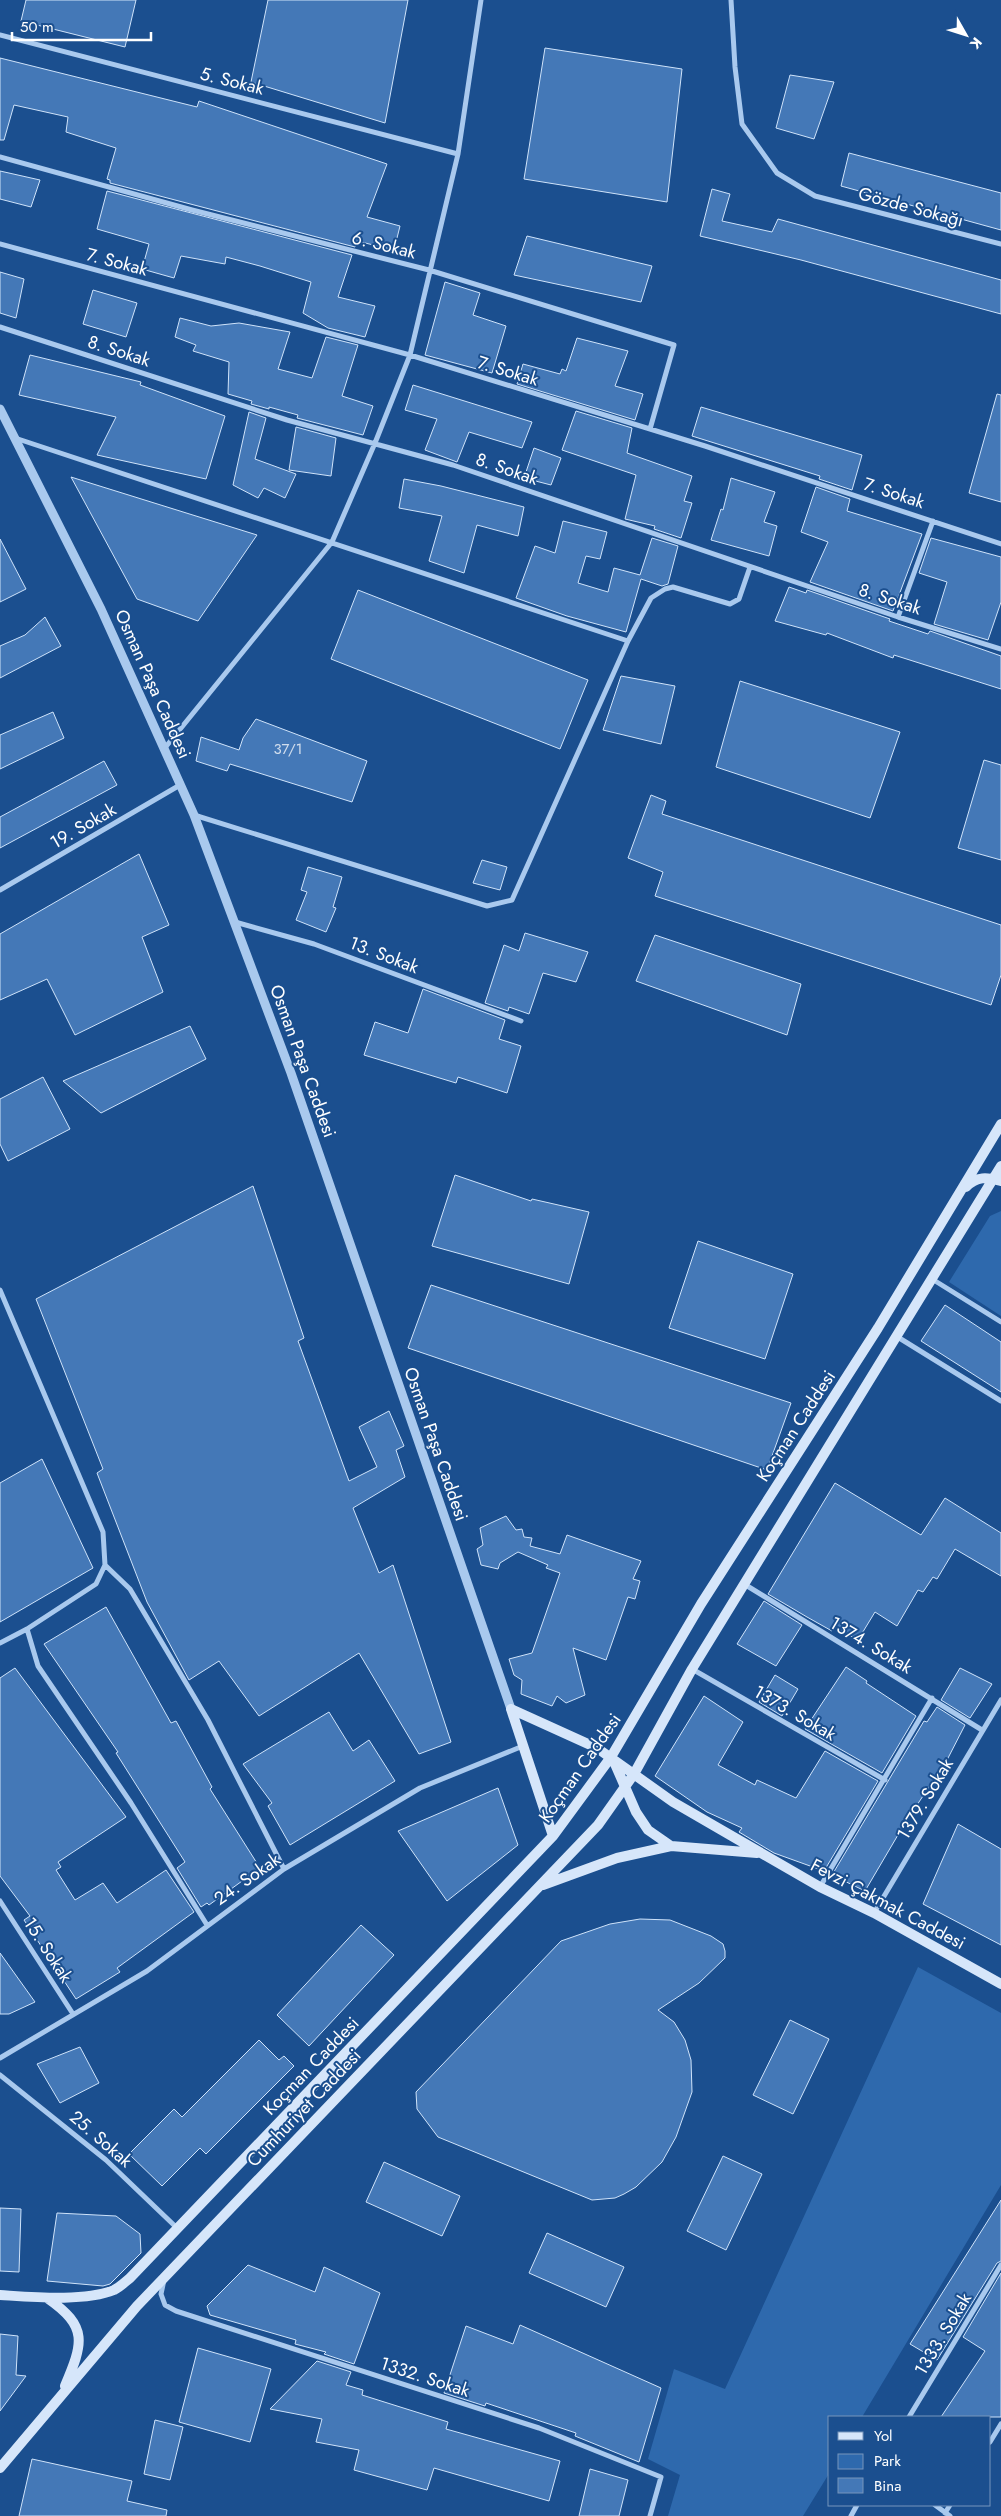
<svg xmlns="http://www.w3.org/2000/svg" width="1001" height="2516" font-family="Jost,sans-serif">
	<style>
		.green { fill: #2e69ad }
		.building { fill: #4478b7; stroke: #cfe3fa }
		.lines { fill: none; stroke-linecap: round; stroke-linejoin: round }
		.minor { stroke: #a9c9ee; stroke-width: 5 }
		.tertiary { stroke: #a9c9ee; stroke-width: 9 }
		.secondary { stroke: #d6e6fa; stroke-width: 10 }
		.labels { text-anchor: middle; dominant-baseline: central; stroke-width: 4; stroke-linejoin: round; paint-order: stroke }
		.number-label { font-size: 15px; fill: #d0dded }
		.street-label { font-size: 18px; fill: #fff; stroke: #1b4f8f }
	</style>
	<rect width="100%" height="100%" fill="#1b4f8f"/>
	<path class="green" d="M 1001,1211 L 1001,1316 L 949,1282 L 990,1216 Z
		M 918,1967 L 1001,2013 L 1001,2185 L 862,2417 L 830,2417 L 830,2472 L 803,2516 L 668,2516 L 680,2475 L 648,2459 L 674,2369 L 725,2389 Z"/>
	<path class="building" d="M 26,0 L 136,0 L 125,47 L 21,21 Z
		M 268,0 L 408,0 L 385,123 L 251,82 Z
		M 545,48 L 682,69 L 667,202 L 524,179 Z
		M 0,58 L 197,107 L 199,101 L 387,164 L 367,217 L 400,226 L 394,250 L 357,241 L 355,247 L 110,183 L 110,180 L 107,179 L 116,148 L 66,132 L 68,117 L 14,105 L 4,140 L 0,140 Z
		M 790,75 L 834,82 L 814,139 L 776,128 Z
		M 849,153 L 1001,193 L 1001,230 L 841,186 Z
		M 0,171 L 40,180 L 31,207 L 0,199 Z
		M 712,189 L 730,194 L 722,221 L 772,232 L 778,219 L 1001,280 L 1001,314 L 801,260 L 700,236 Z
		M 107,191 L 352,255 L 338,297 L 375,306 L 365,337 L 328,328 L 303,313 L 311,282 L 260,266 L 226,257 L 225,264 L 181,256 L 174,278 L 142,269 L 149,244 L 97,229 Z
		M 527,236 L 652,266 L 641,302 L 514,275 Z
		M 0,272 L 24,279 L 16,318 L 0,313 Z
		M 445,282 L 480,293 L 473,315 L 506,326 L 492,373 L 425,355 Z
		M 93,290 L 137,303 L 126,337 L 83,324 Z
		M 180,318 L 211,326 L 239,323 L 290,332 L 278,369 L 312,378 L 326,337 L 358,345 L 342,396 L 373,406 L 363,435 L 297,418 L 298,415 L 269,407 L 269,409 L 251,404 L 252,401 L 228,394 L 229,362 L 193,351 L 196,345 L 175,337 Z
		M 577,338 L 628,351 L 615,386 L 643,394 L 635,420 L 517,384 L 523,364 L 560,374 L 562,369 L 566,371 Z
		M 30,355 L 141,382 L 140,385 L 225,416 L 206,479 L 97,455 L 116,417 L 19,395 Z
		M 413,385 L 532,422 L 522,448 L 469,432 L 457,462 L 425,450 L 437,419 L 405,410 Z
		M 997,394 L 1001,395 L 1001,502 L 969,493 Z
		M 701,407 L 862,455 L 852,490 L 819,479 L 820,476 L 692,436 Z
		M 576,411 L 632,428 L 627,453 L 692,476 L 684,501 L 692,503 L 681,538 L 654,529 L 655,526 L 625,519 L 636,475 L 562,450 Z
		M 249,412 L 266,418 L 255,459 L 296,474 L 285,498 L 264,488 L 258,498 L 233,485 Z
		M 296,427 L 336,438 L 331,476 L 289,470 Z
		M 534,448 L 561,458 L 551,485 L 524,478 Z
		M 71,477 L 90,483 L 257,535 L 198,621 L 137,599 Z
		M 731,478 L 775,492 L 764,522 L 777,526 L 769,556 L 711,540 L 721,509 L 723,510 Z
		M 404,479 L 441,486 L 524,507 L 518,536 L 477,525 L 464,573 L 429,561 L 442,516 L 399,508 Z
		M 816,487 L 850,499 L 847,511 L 922,534 L 893,611 L 810,582 L 828,542 L 801,532 Z
		M 563,521 L 607,532 L 600,559 L 586,556 L 578,583 L 608,592 L 614,568 L 640,575 L 652,538 L 678,546 L 668,584 L 662,586 L 641,579 L 626,632 L 567,616 L 516,598 L 535,546 L 555,553 Z
		M 931,538 L 1001,557 L 1001,602 L 988,640 L 934,624 L 947,582 L 919,573 Z
		M 0,539 L 26,589 L 0,602 Z
		M 789,587 L 806,593 L 807,590 L 890,619 L 889,621 L 928,634 L 930,631 L 1001,656 L 1001,689 L 894,655 L 893,658 L 827,633 L 826,635 L 775,621 Z
		M 358,590 L 588,680 L 560,749 L 331,659 Z
		M 45,617 L 61,646 L 0,678 L 0,646 L 25,635 Z
		M 621,676 L 675,686 L 661,744 L 603,730 Z
		M 740,681 L 900,732 L 870,818 L 716,767 Z
		M 53,712 L 64,738 L 0,769 L 0,735 Z
		M 256,719 L 367,761 L 352,802 L 230,764 L 227,771 L 196,761 L 201,737 L 239,750 L 243,738 Z
		M 984,760 L 1001,765 L 1001,860 L 958,848 Z
		M 104,761 L 117,785 L 0,848 L 0,817 Z
		M 651,795 L 666,801 L 662,814 L 1001,925 L 1001,975 L 991,1005 L 655,896 L 663,872 L 628,858 Z
		M 139,854 L 169,925 L 142,937 L 163,992 L 75,1035 L 47,979 L 0,1000 L 0,934 Z
		M 482,860 L 507,867 L 500,890 L 473,883 Z
		M 308,867 L 342,877 L 333,907 L 336,908 L 326,932 L 296,920 L 307,892 L 301,890 Z
		M 525,933 L 588,952 L 576,982 L 543,973 L 529,1014 L 509,1007 L 508,1011 L 485,1003 L 504,945 L 519,951 Z
		M 655,935 L 801,984 L 787,1035 L 636,981 Z
		M 423,989 L 505,1020 L 499,1039 L 521,1046 L 507,1093 L 458,1077 L 456,1083 L 364,1055 L 375,1022 L 408,1033 Z
		M 190,1026 L 206,1059 L 101,1113 L 63,1081 Z
		M 43,1077 L 70,1129 L 8,1161 L 0,1144 L 0,1099 Z
		M 455,1175 L 531,1201 L 532,1199 L 589,1212 L 569,1284 L 432,1246 Z
		M 253,1186 L 304,1338 L 298,1341 L 349,1481 L 377,1467 L 359,1427 L 389,1411 L 404,1446 L 396,1450 L 405,1477 L 353,1508 L 379,1573 L 393,1565 L 451,1742 L 419,1754 L 359,1653 L 259,1716 L 219,1661 L 189,1680 L 147,1602 L 97,1473 L 103,1469 L 36,1299 Z
		M 698,1241 L 793,1274 L 765,1359 L 669,1328 Z
		M 431,1285 L 791,1403 L 767,1470 L 408,1348 Z
		M 945,1305 L 1001,1342 L 1001,1392 L 921,1341 Z
		M 42,1459 L 93,1568 L 0,1622 L 0,1483 Z
		M 835,1483 L 921,1535 L 945,1498 L 1001,1533 L 1001,1576 L 955,1549 L 937,1579 L 933,1577 L 923,1592 L 918,1590 L 897,1626 L 875,1612 L 858,1640 L 834,1627 L 832,1631 L 807,1617 L 768,1594 Z
		M 506,1516 L 516,1530 L 522,1529 L 524,1537 L 532,1538 L 530,1546 L 560,1554 L 567,1535 L 641,1561 L 633,1579 L 640,1581 L 635,1599 L 628,1597 L 606,1660 L 573,1648 L 585,1695 L 566,1703 L 557,1696 L 552,1706 L 521,1694 L 522,1680 L 514,1675 L 509,1659 L 532,1653 L 560,1573 L 546,1568 L 548,1565 L 518,1552 L 500,1563 L 498,1569 L 481,1565 L 477,1549 L 483,1545 L 480,1528 Z
		M 764,1601 L 802,1625 L 776,1666 L 737,1644 Z
		M 106,1607 L 171,1723 L 176,1721 L 212,1787 L 210,1789 L 260,1868 L 209,1905 L 207,1903 L 201,1907 L 177,1868 L 185,1862 L 116,1753 L 118,1752 L 44,1644 Z
		M 846,1667 L 867,1681 L 866,1683 L 916,1716 L 882,1773 L 805,1729 Z
		M 15,1668 L 126,1817 L 58,1862 L 61,1867 L 56,1870 L 75,1900 L 103,1883 L 117,1903 L 166,1870 L 194,1912 L 117,1968 L 120,1972 L 76,1999 L 24,1920 L 30,1916 L 0,1876 L 0,1678 Z
		M 960,1668 L 992,1684 L 970,1718 L 941,1700 Z
		M 775,1675 L 798,1689 L 782,1716 L 759,1702 Z
		M 704,1696 L 743,1722 L 718,1765 L 755,1785 L 757,1780 L 796,1798 L 825,1751 L 878,1781 L 824,1871 L 774,1853 L 739,1832 L 742,1828 L 707,1812 L 655,1776 Z
		M 937,1707 L 965,1725 L 947,1760 L 905,1823 L 865,1891 L 832,1875 L 924,1721 L 927,1722 Z
		M 329,1712 L 353,1751 L 369,1740 L 395,1781 L 290,1845 L 268,1806 L 272,1803 L 243,1764 Z
		M 498,1788 L 518,1845 L 447,1901 L 398,1831 Z
		M 958,1824 L 1001,1849 L 1001,1945 L 923,1904 Z
		M 640,1919 L 670,1920 L 711,1936 L 723,1944 L 725,1951 L 725,1958 L 699,1983 L 658,2010 L 674,2022 L 685,2040 L 691,2060 L 692,2092 L 676,2137 L 662,2162 L 636,2187 L 624,2194 L 615,2198 L 592,2200 L 438,2137 L 417,2109 L 416,2092 L 561,1941 L 610,1924 Z
		M 361,1925 L 394,1955 L 309,2046 L 277,2015 Z
		M 0,1953 L 35,2002 L 9,2014 L 0,2014 Z
		M 790,2020 L 829,2039 L 793,2114 L 753,2095 Z
		M 259,2040 L 279,2060 L 284,2056 L 294,2066 L 206,2154 L 200,2148 L 162,2186 L 129,2154 L 174,2109 L 182,2117 Z
		M 80,2047 L 99,2083 L 60,2103 L 37,2064 Z
		M 723,2156 L 762,2174 L 726,2250 L 687,2231 Z
		M 384,2162 L 460,2196 L 442,2236 L 366,2202 Z
		M 1001,2200 L 1001,2261 L 997,2263 L 937,2360 L 910,2344 Z
		M 0,2208 L 21,2209 L 19,2272 L 0,2271 Z
		M 57,2213 L 116,2216 L 140,2234 L 141,2253 L 110,2284 L 103,2286 L 47,2281 Z
		M 547,2233 L 624,2267 L 606,2307 L 529,2273 Z
		M 248,2265 L 315,2292 L 324,2267 L 380,2293 L 354,2364 L 324,2354 L 326,2352 L 295,2344 L 296,2340 L 210,2315 L 207,2306 Z
		M 1001,2273 L 1001,2417 L 941,2417 L 985,2351 L 963,2337 Z
		M 520,2325 L 661,2388 L 639,2462 L 575,2436 L 576,2433 L 486,2403 L 485,2406 L 444,2393 L 466,2326 L 513,2344 Z
		M 0,2334 L 18,2336 L 16,2375 L 26,2376 L 0,2411 Z
		M 198,2348 L 271,2369 L 250,2442 L 179,2422 Z
		M 317,2361 L 351,2372 L 346,2385 L 363,2390 L 362,2395 L 448,2422 L 446,2429 L 560,2461 L 549,2501 L 434,2468 L 427,2490 L 354,2470 L 359,2450 L 316,2442 L 322,2419 L 270,2409 Z
		M 155,2420 L 183,2427 L 170,2480 L 144,2474 Z
		M 32,2459 L 132,2481 L 127,2501 L 167,2510 L 166,2516 L 19,2516 Z
		M 590,2469 L 628,2480 L 619,2516 L 579,2516 Z"/>
	<g class="lines">
		<path class="minor" d="M 731,0 L 735,67 L 742,124 L 777,173 L 815,196 L 1001,244
			M 0,35 L 458,154
			M 0,157 L 192,210 L 429,270 L 674,345 L 650,429
			M 0,244 L 410,355 L 705,446 L 1001,544
			M 0,327 L 287,420 L 453,465 L 898,617 L 1001,649
			M 15,438 L 628,641 L 512,900 L 487,906 L 194,815
			M 898,617 L 933,521
			M 628,641 L 651,598 L 665,589 L 673,587 L 730,604 L 739,599 L 750,567
			M 164,749 L 332,542 L 375,443 L 410,355 L 458,154 L 481,0
			M 0,890 L 180,785
			M 235,922 L 314,944 L 521,1021
			M 932,1279 L 1001,1322
			M 0,1290 L 103,1532 L 105,1565 L 96,1584 L 27,1629 L 38,1666 L 131,1803 L 207,1925
			M 896,1336 L 1001,1401
			M 105,1565 L 130,1589 L 208,1720 L 284,1869
			M 744,1584 L 982,1730
			M 0,1643 L 27,1629
			M 692,1669 L 885,1780
			M 820,1887 L 932,1698
			M 0,1901 L 73,2014
			M 874,1913 L 1001,1700
			M 0,2058 L 147,1971 L 284,1869 L 420,1788 L 523,1746
			M 0,2075 L 106,2160 L 177,2228
			M 164,2280 L 161,2294 L 165,2305 L 176,2311 L 539,2428 L 661,2477 L 650,2516
			M 909,2417 L 1001,2265
			M 990,2442 L 1001,2424
			M 935,2505 L 950,2516
			M 945,2513 L 950,2505
			M 851,2516 L 857,2505"/>
		<path class="tertiary" d="M 0,409 L 101,609 L 194,815 L 291,1073 L 511,1709"/>
		<path class="secondary" d="M 966,1187 C 977,1176 987,1177 1001,1181
			M 511,1709 L 597,1748 L 673,1802 L 820,1887 L 874,1913 L 1001,1984
			M 511,1709 L 553,1836
			M 612,1757 L 636,1812 L 648,1830 L 671,1846
			M 543,1885 L 617,1858 L 671,1846 L 757,1853
			M 0,2295 C 32,2297 85,2302 114,2290 C 120,2287 125,2282 130,2278 L 553,1836 L 611,1757 L 701,1604 L 878,1328 L 1001,1124
			M 47,2298 C 89,2327 83,2343 65,2386
			M 0,2468 L 137,2306 L 598,1825 L 634,1774 L 692,1669 L 1001,1166"/>
	</g>
	<g class="labels">
		<g class="number-label">
			<text x="288" y="749">37/1</text>
		</g>
		<g class="street-label">
			<text transform="translate(232 81) rotate(14)">5. Sokak</text>
			<text transform="translate(911 207) rotate(15)">Gözde Sokağı</text>
			<text transform="translate(384 245) rotate(14)">6. Sokak</text>
			<text transform="translate(117 262) rotate(15)">7. Sokak</text>
			<text transform="translate(119 351) rotate(18)">8. Sokak</text>
			<text transform="translate(508 371) rotate(17)">7. Sokak</text>
			<text transform="translate(507 469) rotate(19)">8. Sokak</text>
			<text transform="translate(894 493) rotate(18)">7. Sokak</text>
			<text transform="translate(890 599) rotate(18)">8. Sokak</text>
			<text transform="translate(153 684) rotate(66)">Osman Paşa Caddesi</text>
			<text transform="translate(83 826) rotate(-30)">19. Sokak</text>
			<text transform="translate(384 955) rotate(21)">13. Sokak</text>
			<text transform="translate(303 1061) rotate(70)">Osman Paşa Caddesi</text>
			<text transform="translate(796 1426) rotate(-57)">Koçman Caddesi</text>
			<text transform="translate(436 1444) rotate(71)">Osman Paşa Caddesi</text>
			<text transform="translate(871 1645) rotate(31)">1374. Sokak</text>
			<text transform="translate(795 1713) rotate(30)">1373. Sokak</text>
			<text transform="translate(580 1768) rotate(-55)">Koçman Caddesi</text>
			<text transform="translate(925 1799) rotate(-59)">1379. Sokak</text>
			<text transform="translate(247 1879) rotate(-35)">24. Sokak</text>
			<text transform="translate(888 1904) rotate(28)">Fevzi Çakmak Caddesi</text>
			<text transform="translate(48 1950) rotate(57)">15. Sokak</text>
			<text transform="translate(311 2066) rotate(-46)">Koçman Caddesi</text>
			<text transform="translate(304 2108) rotate(-46)">Cumhuriyet Caddesi</text>
			<text transform="translate(101 2139) rotate(41)">25. Sokak</text>
			<text transform="translate(943 2334) rotate(-59)">1333. Sokak</text>
			<text transform="translate(425 2377) rotate(18)">1332. Sokak</text>
		</g>
	</g>
	<rect x="828" y="2416" width="162" height="90" fill="#1b4f8f" stroke="#7695bc"/>
	<rect x="838" y="2432" width="25" height="8" fill="#d6e6fa" stroke="#7695bc"/>
	<text x="874" y="2441" font-size="15" fill="#ffffff">Yol</text>
	<rect x="838" y="2454" width="25" height="15" fill="#2e69ad" stroke="#7695bc"/>
	<text x="874" y="2466" font-size="15" fill="#ffffff">Park</text>
	<rect x="838" y="2478" width="25" height="15" fill="#4478b7" stroke="#7695bc"/>
	<text x="874" y="2491" font-size="15" fill="#ffffff">Bina</text>
	<g transform="translate(966 35) rotate(129)" stroke="#1b4f8f" stroke-width="4" paint-order="stroke">
	<path d="M0-4L9 19L0 12L-9 19Z" fill="#ffffff"/>
	<text y="-8" font-size="14" font-weight="bold" text-anchor="middle" fill="#ffffff">K</text>
	</g>
	<path d="M12 32v8h139v-8" fill="none" stroke="#ffffff" stroke-width="2.5"/>
	<text x="20" y="32" font-size="15" fill="#ffffff" stroke="#1b4f8f" stroke-width="4" paint-order="stroke">50 m</text>
</svg>
